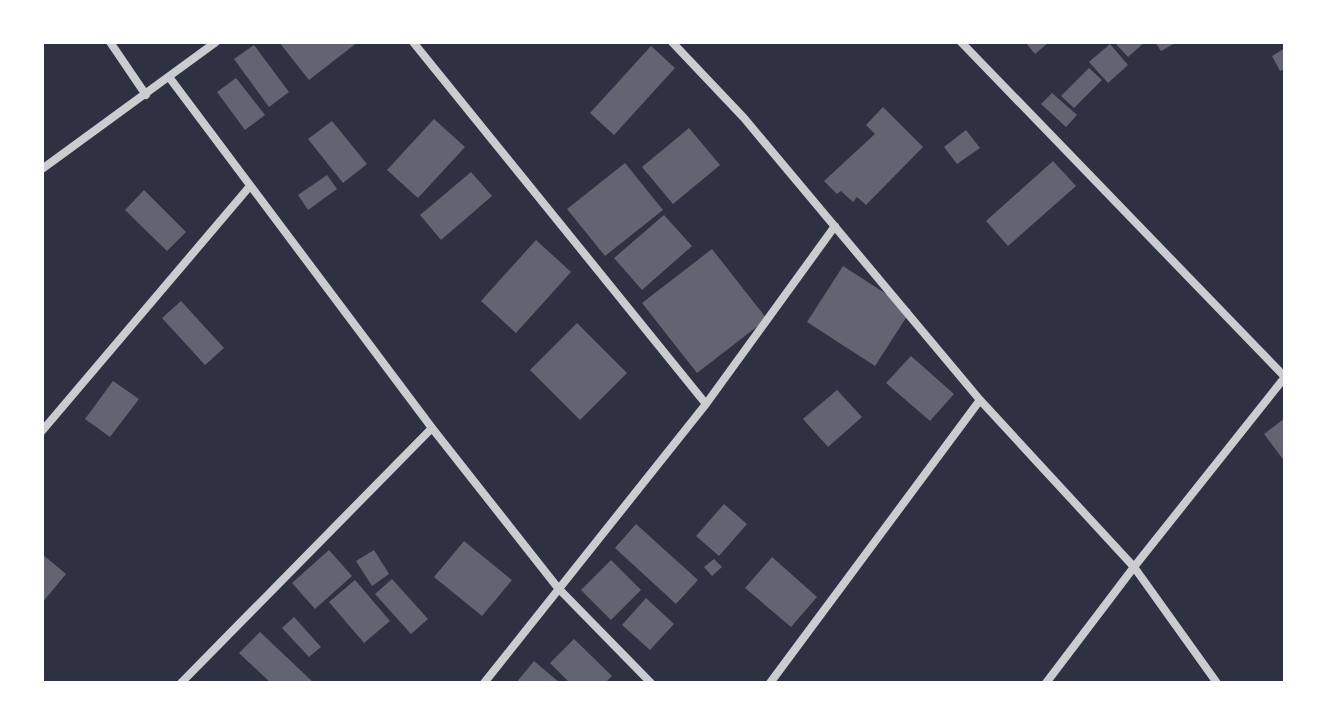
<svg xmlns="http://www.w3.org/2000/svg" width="1327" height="725" font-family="Quicksand,sans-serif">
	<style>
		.building { fill: #626471 }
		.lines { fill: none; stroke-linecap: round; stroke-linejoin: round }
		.minor { stroke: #caccd0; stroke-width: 8 }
	</style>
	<rect width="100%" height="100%" fill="#2d3142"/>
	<path class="building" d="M 279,42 L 358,42 L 309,80 Z
		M 1025,42 L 1049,42 L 1035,54 Z
		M 1118,42 L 1145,42 L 1128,57 L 1116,44 Z
		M 1155,42 L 1177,42 L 1161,51 Z
		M 1110,44 L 1128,65 L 1108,83 L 1089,62 Z
		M 254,45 L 289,92 L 269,107 L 234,59 Z
		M 651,46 L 675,68 L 614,135 L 590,113 Z
		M 1285,48 L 1285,69 L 1280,71 L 1272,56 Z
		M 1089,68 L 1102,80 L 1074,108 L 1061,96 Z
		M 236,78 L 265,115 L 245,130 L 217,92 Z
		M 1052,93 L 1077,115 L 1066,127 L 1041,104 Z
		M 883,107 L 923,147 L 866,205 L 857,197 L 853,202 L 841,191 L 837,194 L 824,181 L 875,134 L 866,125 Z
		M 434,119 L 465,147 L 418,198 L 387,170 Z
		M 332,121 L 367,164 L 343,183 L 308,139 Z
		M 689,128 L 720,165 L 673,204 L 642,167 Z
		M 966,130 L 980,148 L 957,164 L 944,147 Z
		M 1053,161 L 1076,186 L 1008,246 L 986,221 Z
		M 625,163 L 663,210 L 605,256 L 567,209 Z
		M 471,172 L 492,196 L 441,240 L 420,215 Z
		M 327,175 L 337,189 L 308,210 L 298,195 Z
		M 144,190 L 186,232 L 167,251 L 125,210 Z
		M 664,215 L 692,246 L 642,290 L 614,258 Z
		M 536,240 L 571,272 L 516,333 L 481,301 Z
		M 712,249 L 767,319 L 697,373 L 642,303 Z
		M 843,266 L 911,310 L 875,366 L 807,322 Z
		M 181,301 L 224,348 L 205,365 L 162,318 Z
		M 577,323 L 627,373 L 580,420 L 530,370 Z
		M 911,356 L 954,394 L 930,421 L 886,383 Z
		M 113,381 L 139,399 L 110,437 L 85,419 Z
		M 837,390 L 862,417 L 828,447 L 803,419 Z
		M 1285,418 L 1285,462 L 1264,434 Z
		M 724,504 L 747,524 L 719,556 L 696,536 Z
		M 636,524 L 698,580 L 676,604 L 615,548 Z
		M 464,541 L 512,580 L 482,616 L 434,577 Z
		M 329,550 L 352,576 L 315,609 L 292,583 Z
		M 374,550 L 389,574 L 372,586 L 356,561 Z
		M 42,554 L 66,574 L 42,603 Z
		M 772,557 L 817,597 L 791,627 L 745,588 Z
		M 714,559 L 722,567 L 712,576 L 704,567 Z
		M 611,560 L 641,590 L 611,620 L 581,590 Z
		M 392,579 L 428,619 L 411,634 L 375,594 Z
		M 355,580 L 390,621 L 364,643 L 329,602 Z
		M 646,598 L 674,624 L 650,650 L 622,625 Z
		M 294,617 L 321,647 L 309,657 L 282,628 Z
		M 260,632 L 314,683 L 271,683 L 239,653 Z
		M 574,639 L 612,676 L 605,683 L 570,683 L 550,663 Z
		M 534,661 L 560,683 L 516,683 Z"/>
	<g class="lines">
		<path class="minor" d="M 110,42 L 146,95
			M 413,42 L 706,404
			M 672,42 L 744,118 L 980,400 L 1134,567 L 1217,683
			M 961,42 L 1285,377
			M 169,77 L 432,428 L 558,588 L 651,683
			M 42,169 L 216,42
			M 42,431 L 250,186
			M 181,683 L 432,428
			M 484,683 L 706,404 L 835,226
			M 770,683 L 980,400
			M 1046,683 L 1134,567 L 1285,377"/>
	</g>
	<rect width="1327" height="725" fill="none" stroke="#ffffff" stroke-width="88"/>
</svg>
